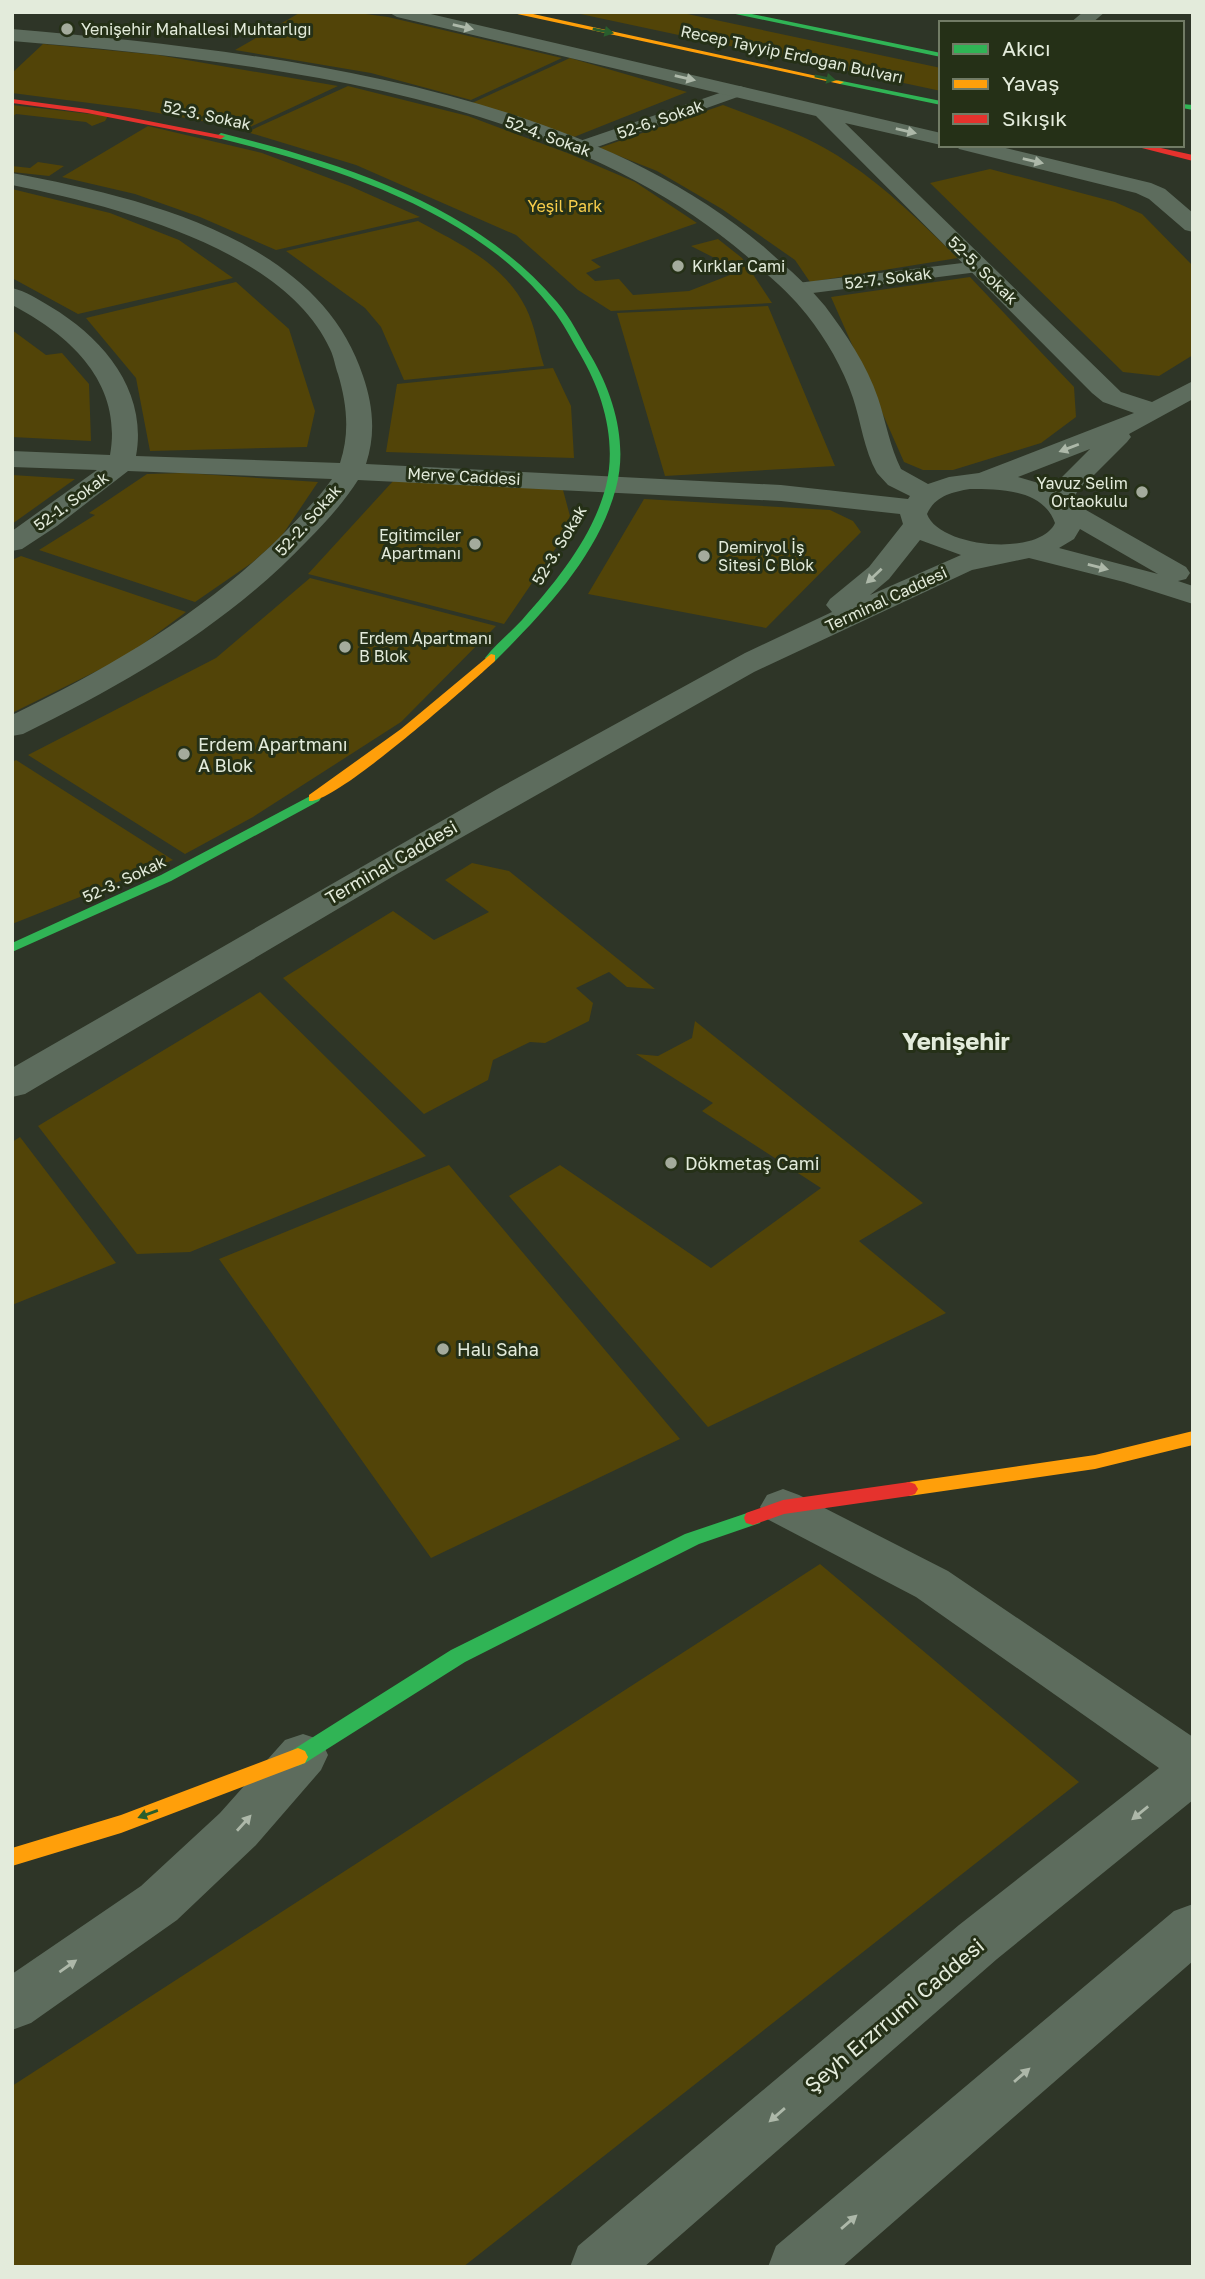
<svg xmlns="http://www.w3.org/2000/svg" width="1205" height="2279" font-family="'Golos Text',sans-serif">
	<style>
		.green { fill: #524408 }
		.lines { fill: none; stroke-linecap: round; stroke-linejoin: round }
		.lane { fill: #5d6c5d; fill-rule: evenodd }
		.street { fill: #5d6c5d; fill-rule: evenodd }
		.fast { fill: #30b455; fill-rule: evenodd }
		.slow { fill: #ff9f0a; fill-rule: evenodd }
		.jam { fill: #e5322d; fill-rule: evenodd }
		.oneway { fill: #adb8a9 }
		.oneway2 { fill: #295e2d }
		.poi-dot { fill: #a4ab9c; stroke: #253017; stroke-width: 2.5 }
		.labels { text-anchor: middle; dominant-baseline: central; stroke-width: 6; stroke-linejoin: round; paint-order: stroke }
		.far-poi-label { font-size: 16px; fill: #e3ebdb; stroke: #253017; text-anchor: start }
		.far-street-label { font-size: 16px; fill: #e3ebdb; stroke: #253017 }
		.far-park-label { font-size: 16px; fill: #f7cd4b; stroke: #253017 }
		.poi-label { font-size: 18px; fill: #e3ebdb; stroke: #253017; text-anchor: start }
		.street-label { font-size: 18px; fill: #e3ebdb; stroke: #253017 }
		.near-street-label { font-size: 21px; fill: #e3ebdb; stroke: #253017 }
		.district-label { font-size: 24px; font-weight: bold; fill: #e3ebdb; stroke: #253017 }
	</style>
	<rect width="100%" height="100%" fill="#2e3527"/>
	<path class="green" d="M 301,12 L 351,12 L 388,17 L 562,58 L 471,100 L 371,73 L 235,50 Z
		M 571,12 L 678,12 L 941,68 L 941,91 Z
		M 43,44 L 158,55 L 338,86 L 246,129 L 136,109 L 12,93 L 12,73 Z
		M 570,58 L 687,92 L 574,137 L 472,103 Z
		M 348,86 L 468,116 L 570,154 L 635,182 L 697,223 L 591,260 L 601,267 L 586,273 L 595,281 L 619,279 L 633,295 L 689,291 L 740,271 L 691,246 L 718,239 L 742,258 L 772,303 L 611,311 L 578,290 L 516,235 L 356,165 L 247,132 Z
		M 12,105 L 108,116 L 105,121 L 92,126 L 86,122 L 16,114 L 12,117 Z
		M 723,105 C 766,121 809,136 847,162 C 888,189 922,224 958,258 L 810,282 L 795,260 L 722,209 L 657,171 L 599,148 Z
		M 148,126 L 262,153 L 350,186 L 420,217 L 276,250 L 200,217 L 135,194 L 62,177 Z
		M 38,162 L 64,166 L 49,176 L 12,172 L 12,166 L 30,168 Z
		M 990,169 L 1115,202 L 1142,214 L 1193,266 L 1193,355 L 1159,376 L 1123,372 L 930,183 Z
		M 12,189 L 110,213 L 179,240 L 233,278 L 78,314 L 12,278 Z
		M 418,221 C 460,244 503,263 526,308 C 535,326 538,348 544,366 L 404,380 L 381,327 L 365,308 L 286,251 Z
		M 970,277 L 1074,387 L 1076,417 L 1041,443 L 953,470 L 923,470 L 904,462 L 831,297 Z
		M 236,282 L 289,329 L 315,411 L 307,447 L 150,451 L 136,378 L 86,318 Z
		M 768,306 L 835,466 L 665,476 L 617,313 Z
		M 12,330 L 46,355 L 62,353 L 89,384 L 91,441 L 12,437 Z
		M 553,368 L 571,406 L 574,458 L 386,452 L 397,384 Z
		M 184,473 L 318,482 L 281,537 L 253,562 L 195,602 L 39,550 L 95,515 L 89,513 L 147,474 Z
		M 12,475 L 75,479 L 12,524 Z
		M 394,480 L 563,490 L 570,516 L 564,536 L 504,624 L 308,574 Z
		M 644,499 L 830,510 L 853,521 L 861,532 L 766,628 L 588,594 Z
		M 21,556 L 186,612 L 127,656 L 12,713 L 12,560 Z
		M 310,578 L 496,626 L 401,722 L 253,817 L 185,854 L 28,755 L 216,658 Z
		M 16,760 L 173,860 L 12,924 L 12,762 Z
		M 472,863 L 509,871 L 655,989 L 627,987 L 609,972 L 576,988 L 593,1003 L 589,1021 L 545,1043 L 530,1042 L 493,1060 L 488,1080 L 424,1114 L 283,978 L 393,911 L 434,940 L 489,912 L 445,880 Z
		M 260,992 L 426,1156 L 190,1252 L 137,1254 L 38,1126 Z
		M 695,1021 L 923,1203 L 859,1241 L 946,1313 L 708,1427 L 509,1196 L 560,1165 L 711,1268 L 821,1188 L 702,1111 L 713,1103 L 636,1054 L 658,1056 L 692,1038 Z
		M 20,1137 L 116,1263 L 12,1305 L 12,1142 Z
		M 449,1165 L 680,1439 L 431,1558 L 219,1259 Z
		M 820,1564 L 1079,1782 L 463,2267 L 12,2267 L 12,2086 Z"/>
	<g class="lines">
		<path class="lane" d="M 740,86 L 746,88 L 748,91 L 746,94 L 586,151 L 580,152 L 572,147 L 574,143 Z
			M 979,261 L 986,263 L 988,267 L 986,271 L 797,295 L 787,289 L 797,283 Z"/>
		<path class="street" d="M 388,12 L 422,12 L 941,133 L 941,145 L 845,123 L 1121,392 L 1152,402 L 1193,381 L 1193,399 L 1129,434 L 1131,437 L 1127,442 L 1077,492 L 1072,502 L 1186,567 L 1190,573 L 1186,579 L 1178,581 L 1193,586 L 1193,604 L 1124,582 L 1029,558 L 972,570 L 754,672 L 397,874 L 25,1094 L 12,1097 L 12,1068 L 499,788 L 745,653 L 832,612 L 826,605 L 830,599 L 869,567 L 903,524 L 900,514 L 781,501 L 358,480 C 344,502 326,522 307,541 C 227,625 127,683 23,734 L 12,736 L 12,715 C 112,667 208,610 286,531 C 302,514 319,498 332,479 L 128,471 L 57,526 L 22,549 L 12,551 L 12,531 L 97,470 L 12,467 L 12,451 L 110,455 C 123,383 70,335 12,305 L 12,288 C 26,291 39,300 51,307 C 103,338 148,391 136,456 L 340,463 C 350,433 347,404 338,374 C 335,366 334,357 330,349 C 284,248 111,205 12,185 L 12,173 C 138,197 318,237 363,376 C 373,405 376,434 366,464 L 781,485 L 908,499 L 910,496 L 888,485 L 877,473 C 864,450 861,422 853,398 C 843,368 826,339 807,315 C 790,293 770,277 750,259 C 560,93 255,61 12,41 L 12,29 C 253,50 574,85 764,247 C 785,266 807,284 825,306 C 846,334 867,365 878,398 C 886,422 890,447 901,469 L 928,484 L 949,477 L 979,473 L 1134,413 L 1103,402 L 1092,393 L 816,116 L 397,17 ZM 1090,449 L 1052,487 L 1018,477 ZM 970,489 C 1000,489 1043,489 1055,523 C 1040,557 939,548 927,514 C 935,496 952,492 970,489 ZM 1080,529 L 1158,574 L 1059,548 L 1074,539 ZM 920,540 L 961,555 L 870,595 L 889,579 Z
			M 1083,12 L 1105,12 L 1092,23 L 1070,23 Z
			M 956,145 L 993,145 L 1151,183 L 1165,189 L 1193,213 L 1193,232 L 1185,230 L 1149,199 L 1136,193 L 959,149 Z
			M 783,1489 L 799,1495 L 948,1571 L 1193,1737 L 1193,1800 L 997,1959 L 644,2267 L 570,2267 L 578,2246 L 959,1925 L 1159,1768 L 916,1597 L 767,1519 L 760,1507 L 767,1495 Z
			M 303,1734 L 321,1740 L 328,1755 L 321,1770 L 256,1845 L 177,1920 L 31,2023 L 12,2030 L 12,1974 L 141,1886 L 220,1813 L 285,1740 Z
			M 1193,1904 L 1193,1961 L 842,2267 L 768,2267 L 776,2246 L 1174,1911 Z"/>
		<path class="fast" d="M 726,12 L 742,12 L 941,53 L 941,57 Z
			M 837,80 L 941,101 L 941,105 L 840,84 Z
			M 1182,104 L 1193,105 L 1193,110 L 1182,108 Z
			M 221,133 C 342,163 473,204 557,302 C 571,318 580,338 591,356 C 614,395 628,444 616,488 C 598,556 544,612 495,661 L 487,661 L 485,658 C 496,644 510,633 522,620 C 556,582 593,537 606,486 C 617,441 603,393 580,354 C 571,339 563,322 552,309 C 477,211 333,166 218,138 L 217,136 Z
			M 314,794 L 321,798 L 319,801 L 171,881 L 12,952 L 12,943 L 161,875 Z
			M 753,1511 L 760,1513 L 762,1518 L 760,1523 L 699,1544 L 465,1662 L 305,1763 L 298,1766 L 291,1763 L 288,1757 L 291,1751 L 451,1650 L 685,1534 Z"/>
		<path class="slow" d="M 508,12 L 524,12 L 844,82 L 840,84 Z
			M 491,654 L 495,655 L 495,661 C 471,683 334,805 309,801 L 309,795 L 401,729 Z
			M 1193,1431 L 1193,1445 L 1095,1469 L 909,1496 L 903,1494 L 900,1489 L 903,1484 L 909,1482 L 1095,1455 Z
			M 298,1748 L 305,1751 L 308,1757 L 305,1763 L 121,1833 L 12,1866 L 12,1848 L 121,1815 Z"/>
		<path class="jam" d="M 12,99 L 87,109 L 225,136 L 221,139 L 87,113 L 12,103 Z
			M 1130,145 L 1147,145 L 1193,155 L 1193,161 Z
			M 909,1482 L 915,1484 L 918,1489 L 915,1494 L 909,1496 L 784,1514 L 753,1525 L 746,1523 L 744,1518 L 746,1513 L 783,1500 Z"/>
	</g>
	<defs><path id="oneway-solid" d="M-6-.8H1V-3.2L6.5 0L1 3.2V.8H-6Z" transform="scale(1.75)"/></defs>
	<g class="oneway">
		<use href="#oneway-solid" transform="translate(463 27) rotate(13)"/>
		<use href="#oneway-solid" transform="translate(685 78) rotate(13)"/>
		<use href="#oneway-solid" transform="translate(906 131) rotate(13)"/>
		<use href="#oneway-solid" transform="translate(1033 161) rotate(13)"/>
		<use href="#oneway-solid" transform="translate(1069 448) rotate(159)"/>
		<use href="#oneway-solid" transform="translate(1098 567) rotate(14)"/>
		<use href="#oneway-solid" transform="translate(874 576) rotate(137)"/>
		<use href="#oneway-solid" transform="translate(1140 1813) rotate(141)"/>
		<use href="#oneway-solid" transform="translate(244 1823) rotate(-48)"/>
		<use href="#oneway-solid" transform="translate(68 1966) rotate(-35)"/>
		<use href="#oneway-solid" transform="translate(1022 2075) rotate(-41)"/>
		<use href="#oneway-solid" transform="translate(777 2115) rotate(139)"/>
		<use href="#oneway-solid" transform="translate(849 2222) rotate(-41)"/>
	</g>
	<g class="oneway2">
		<use href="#oneway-solid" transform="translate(603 31) rotate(12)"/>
		<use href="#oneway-solid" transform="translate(825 78) rotate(12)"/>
		<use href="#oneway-solid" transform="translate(148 1814) rotate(160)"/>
	</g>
	<g class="poi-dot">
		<circle cx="67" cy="29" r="7"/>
		<circle cx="678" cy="266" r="7"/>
		<circle cx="1142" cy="492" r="7"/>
		<circle cx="475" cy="544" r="7"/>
		<circle cx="704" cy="556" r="7"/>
		<circle cx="345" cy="647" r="7"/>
		<circle cx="184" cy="754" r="7"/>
		<circle cx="671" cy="1163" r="7"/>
		<circle cx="443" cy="1349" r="7"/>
	</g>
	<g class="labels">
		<g class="far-poi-label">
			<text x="81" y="29">Yenişehir Mahallesi Muhtarlığı</text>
			<text x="692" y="266">Kırklar Cami</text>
			<text x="1128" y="483" text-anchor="end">Yavuz Selim<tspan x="1128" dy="18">Ortaokulu</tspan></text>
			<text x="461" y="535" text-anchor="end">Eğitimciler<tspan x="461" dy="18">Apartmanı</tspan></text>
			<text x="718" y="547">Demiryol İş<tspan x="718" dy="18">Sitesi C Blok</tspan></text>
			<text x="359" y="638">Erdem Apartmanı<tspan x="359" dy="18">B Blok</tspan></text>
		</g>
		<g class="far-street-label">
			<text transform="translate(792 54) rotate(12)">Recep Tayyip Erdoğan Bulvarı</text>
			<text transform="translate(207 115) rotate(12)">52-3. Sokak</text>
			<text transform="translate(660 119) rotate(-19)">52-6. Sokak</text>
			<text transform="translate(548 136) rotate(20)">52-4. Sokak</text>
			<text transform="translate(983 270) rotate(44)">52-5. Sokak</text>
			<text transform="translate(888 278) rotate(-7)">52-7. Sokak</text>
			<text transform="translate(464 476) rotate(3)">Merve Caddesi</text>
			<text transform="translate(71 501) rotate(-36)">52-1. Sokak</text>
			<text transform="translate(308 520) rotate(-48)">52-2. Sokak</text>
			<text transform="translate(559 545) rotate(-59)">52-3. Sokak</text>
			<text transform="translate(886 599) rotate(-25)">Terminal Caddesi</text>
			<text transform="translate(124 879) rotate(-25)">52-3. Sokak</text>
		</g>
		<g class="far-park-label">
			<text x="565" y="206">Yeşil Park</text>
		</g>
		<g class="poi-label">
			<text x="198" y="744">Erdem Apartmanı<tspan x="198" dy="21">A Blok</tspan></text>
			<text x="685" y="1163">Dökmetaş Cami</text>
			<text x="457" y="1349">Halı Saha</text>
		</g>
		<g class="street-label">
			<text transform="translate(391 862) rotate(-30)">Terminal Caddesi</text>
		</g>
		<g class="near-street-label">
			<text transform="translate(894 2015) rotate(-40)">Şeyh Erzrrumi Caddesi</text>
		</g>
		<g class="district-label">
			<text x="956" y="1040">Yenişehir</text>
		</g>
	</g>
	<rect width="1205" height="2279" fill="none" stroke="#e3ebdb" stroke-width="28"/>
	<rect x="939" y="21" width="245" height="126" fill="#253017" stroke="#717b65" stroke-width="2"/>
	<rect x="953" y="44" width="35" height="10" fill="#30b455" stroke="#717b65" stroke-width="2"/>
	<text x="1002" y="56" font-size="21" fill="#e3ebdb">Akıcı</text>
	<rect x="953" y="79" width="35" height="10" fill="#ff9f0a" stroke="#717b65" stroke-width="2"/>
	<text x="1002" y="91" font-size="21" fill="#e3ebdb">Yavaş</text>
	<rect x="953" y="114" width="35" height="10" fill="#e5322d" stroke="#717b65" stroke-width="2"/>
	<text x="1002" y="126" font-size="21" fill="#e3ebdb">Sıkışık</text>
</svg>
